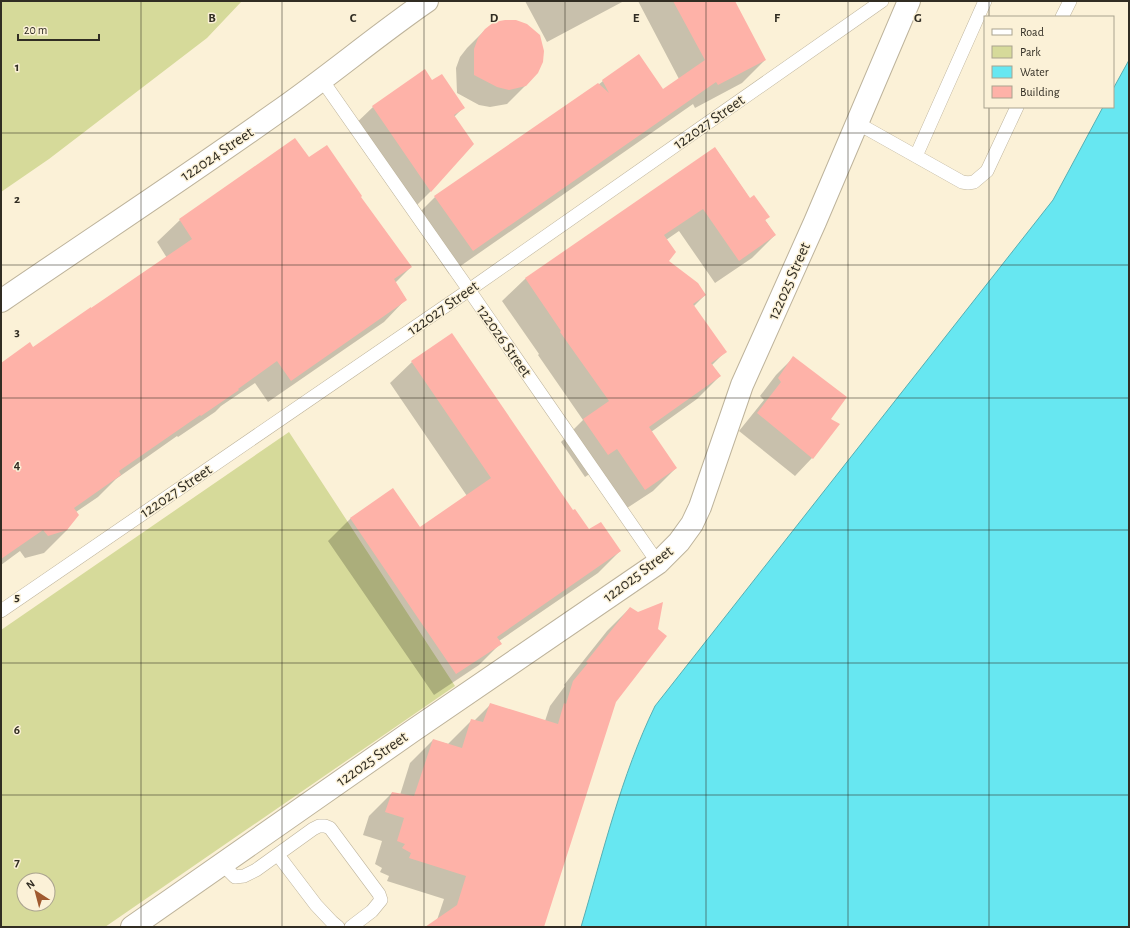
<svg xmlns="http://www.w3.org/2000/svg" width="1130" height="928" font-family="'Alegreya Sans',sans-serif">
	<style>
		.green { fill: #d6da9a; fill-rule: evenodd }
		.water { fill: #67e7f1; stroke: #57afb3 }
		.shadow { fill: #0003 }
		.building { fill: #feb2a8 }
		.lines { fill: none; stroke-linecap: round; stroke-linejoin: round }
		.service-casing { stroke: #bdb39b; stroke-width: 14 }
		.minor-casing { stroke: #bdb39b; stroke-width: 24 }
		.service { stroke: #fff; stroke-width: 13 }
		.minor { stroke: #fff; stroke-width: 22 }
		.grid { fill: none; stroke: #312d23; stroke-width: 1; stroke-opacity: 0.55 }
		.labels { text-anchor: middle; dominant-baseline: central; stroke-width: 3; stroke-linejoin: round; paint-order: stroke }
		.street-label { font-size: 16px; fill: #312d23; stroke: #fbf1d7 }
		.grid-label { font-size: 13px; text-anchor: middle; font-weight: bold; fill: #312d23; stroke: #fbf1d7; stroke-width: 3; stroke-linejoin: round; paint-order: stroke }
	</style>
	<rect width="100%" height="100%" fill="#fbf1d7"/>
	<path class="green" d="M 1,1 L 242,1 L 207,38 L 49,159 L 1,192 Z
		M 289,432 L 455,686 L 105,927 L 1,927 L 1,630 ZM 24,880 L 48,880 L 48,904 L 24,904 Z"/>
	<path class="water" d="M 1129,60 L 1129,927 L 581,927 C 603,853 621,776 655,706 L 1053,200 L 1103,107 L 1113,107 L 1113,89 Z"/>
	<path class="shadow" d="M 525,1 L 624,1 L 547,42 Z
		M 638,1 L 734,1 L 765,60 L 742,83 L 695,108 L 693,104 L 449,274 L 412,220 L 435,197 L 598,85 L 603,81 L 663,91 L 679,79 Z
		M 486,29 L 525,86 L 507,104 L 490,107 L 479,105 L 457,93 L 456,68 L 460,57 L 467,48 Z
		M 425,71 L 432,82 L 464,107 L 454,117 L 431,191 L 408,214 L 349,130 L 373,107 Z
		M 715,148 L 750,199 L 768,217 L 765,220 L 775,235 L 752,258 L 715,283 L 679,231 L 666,240 L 668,262 L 705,295 L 693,307 L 725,352 L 712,365 L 720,376 L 697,399 L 651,432 L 676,468 L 653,491 L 621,512 L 594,471 L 585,477 L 561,442 L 583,420 L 538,355 L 539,354 L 502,301 L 525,279 Z
		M 309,159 L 360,197 L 411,267 L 395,283 L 406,299 L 384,322 L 268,402 L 255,383 L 221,406 L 215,412 L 178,437 L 177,436 L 116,479 L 98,497 L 76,512 L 67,530 L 44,553 L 25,558 L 20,551 L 1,565 L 1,364 L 33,348 L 167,258 L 157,242 L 180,220 Z
		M 794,357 L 829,419 L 812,458 L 795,476 L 739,431 L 764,400 L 760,396 L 776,375 Z
		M 412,362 L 572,512 L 589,531 L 620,551 L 598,573 L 499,641 L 501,643 L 479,665 L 434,695 L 328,541 L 350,519 L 392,490 L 419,529 L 467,496 L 390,383 Z
		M 630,608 L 615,702 L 543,927 L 429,927 L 437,920 L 444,899 L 387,881 L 389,876 L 380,872 L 382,868 L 375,864 L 382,841 L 363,835 L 369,816 L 392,793 L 400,795 L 410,763 L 433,740 L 448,744 L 472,720 L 474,721 L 491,704 L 545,721 L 550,706 L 565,686 L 564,685 L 607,631 Z"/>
	<path class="building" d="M 673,1 L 735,1 L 766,60 L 718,85 L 716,82 L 473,251 L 434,196 L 598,83 L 609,93 L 602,80 L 639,54 L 663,89 L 705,60 Z
		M 505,20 L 516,20 L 527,24 L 540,35 L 544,51 L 543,62 L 538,73 L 526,86 L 509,90 L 497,87 L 474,75 L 474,49 L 478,38 L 485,29 L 494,22 Z
		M 425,69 L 432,80 L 442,74 L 465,108 L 454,115 L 474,144 L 431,192 L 372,106 Z
		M 295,138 L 309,157 L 327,145 L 362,196 L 361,197 L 412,267 L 394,279 L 407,300 L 291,381 L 277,361 L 238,389 L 239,390 L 201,416 L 200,415 L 119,471 L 121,475 L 74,508 L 79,515 L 67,530 L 48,536 L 43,530 L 1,559 L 1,363 L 30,342 L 33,347 L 91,307 L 91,308 L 192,239 L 179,219 Z
		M 715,147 L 750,198 L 754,195 L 770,217 L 765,220 L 776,235 L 739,261 L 703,209 L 664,235 L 676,252 L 669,261 L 698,283 L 706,295 L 693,304 L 727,352 L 711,363 L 721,376 L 649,427 L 677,468 L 645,490 L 617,449 L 608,455 L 583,419 L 609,401 L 560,332 L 561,331 L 525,278 Z
		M 452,333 L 573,510 L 575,509 L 589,529 L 601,522 L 621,551 L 497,637 L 502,644 L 456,674 L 350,518 L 393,488 L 420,527 L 491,478 L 411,361 Z
		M 793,356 L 847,397 L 831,419 L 840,424 L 813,459 L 757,413 L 781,382 L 778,378 Z
		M 663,602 L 658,629 L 667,636 L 616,702 L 544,927 L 425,927 L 457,905 L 466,876 L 409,858 L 411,853 L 402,848 L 405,844 L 397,841 L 404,818 L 385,812 L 392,792 L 414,796 L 433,739 L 462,748 L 471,719 L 483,722 L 490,703 L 558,724 L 564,703 L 566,704 L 573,681 L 588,663 L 586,662 L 630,607 L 638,612 Z"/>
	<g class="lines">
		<defs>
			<path id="service" d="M 1062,17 L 1070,1
				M 322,80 L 469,290 L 658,563
				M 857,123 L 962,182 L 968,183 L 974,182 L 987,171 L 1017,107
				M 916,156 L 985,1
				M 1,611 L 469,290 L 882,1
				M 278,855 L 316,905 L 332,922 L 338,927
				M 222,864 L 235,877 L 244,876 L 256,870 L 313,829 L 319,826 L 325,826 L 330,828 L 379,894 L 381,900 L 372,911 L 351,927"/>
			<path id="minor" d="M 1,301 C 93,238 186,177 276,113 C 328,77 376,36 427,1
				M 132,927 L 411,732 L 658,563 L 679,542 L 692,524 L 700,507 L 742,385 L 815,222 L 909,1"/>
		</defs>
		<use href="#service" class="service-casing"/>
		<use href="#minor" class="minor-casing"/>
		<use href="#service" class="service"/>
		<use href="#minor" class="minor"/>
	</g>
	<path class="grid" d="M 141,1 L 141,927M 282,1 L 282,927M 424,1 L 424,927M 565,1 L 565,927M 706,1 L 706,927M 848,1 L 848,927M 989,1 L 989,17M 989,107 L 989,927M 1,133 L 1129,133M 1,265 L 1129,265M 1,398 L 1129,398M 1,530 L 1129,530M 1,663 L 1129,663M 1,795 L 1129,795"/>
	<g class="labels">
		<g class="street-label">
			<text transform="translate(709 122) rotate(-35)">122027 Street</text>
			<text transform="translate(217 154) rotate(-34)">122024 Street</text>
			<text transform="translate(789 281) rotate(-66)">122025 Street</text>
			<text transform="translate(443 308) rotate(-35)">122027 Street</text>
			<text transform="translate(504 341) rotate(55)">122026 Street</text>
			<text transform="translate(176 491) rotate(-34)">122027 Street</text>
			<text transform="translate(638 574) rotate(-37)">122025 Street</text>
			<text transform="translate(372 759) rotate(-35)">122025 Street</text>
		</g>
	</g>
	<g class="grid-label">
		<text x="212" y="22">B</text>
		<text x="353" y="22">C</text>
		<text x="494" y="22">D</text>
		<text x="636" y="22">E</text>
		<text x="777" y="22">F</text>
		<text x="918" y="22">G</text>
		<text x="17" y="71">1</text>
		<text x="17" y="203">2</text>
		<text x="17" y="336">3</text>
		<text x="17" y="469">4</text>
		<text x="17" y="601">5</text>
		<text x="17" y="734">6</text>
		<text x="17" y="866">7</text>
	</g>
	<rect width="1130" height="928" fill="none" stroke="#312d23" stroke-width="4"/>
	<rect x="984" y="16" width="130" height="92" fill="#fbf1d7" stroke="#aaa38f"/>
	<rect x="992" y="29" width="20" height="6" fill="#ffffff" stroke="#aaa38f"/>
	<text x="1020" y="36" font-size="12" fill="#312d23">Road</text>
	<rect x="992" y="46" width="20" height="12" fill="#d6da9a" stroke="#aaa38f"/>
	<text x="1020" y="56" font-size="12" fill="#312d23">Park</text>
	<rect x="992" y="66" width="20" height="12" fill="#67e7f1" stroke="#aaa38f"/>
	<text x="1020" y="76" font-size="12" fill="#312d23">Water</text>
	<rect x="992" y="86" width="20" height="12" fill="#feb2a8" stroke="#aaa38f"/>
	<text x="1020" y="96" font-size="12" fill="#312d23">Building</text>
	<g transform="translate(36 892) rotate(324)"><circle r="19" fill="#fbf1d7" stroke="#aaa38f"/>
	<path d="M0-3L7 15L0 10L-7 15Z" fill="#a05a2f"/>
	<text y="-6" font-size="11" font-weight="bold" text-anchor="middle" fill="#312d23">N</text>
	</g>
	<path d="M18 34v6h81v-6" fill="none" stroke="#312d23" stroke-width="2"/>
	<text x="24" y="34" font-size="12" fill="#312d23" stroke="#fbf1d7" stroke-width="3" paint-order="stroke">20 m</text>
</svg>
